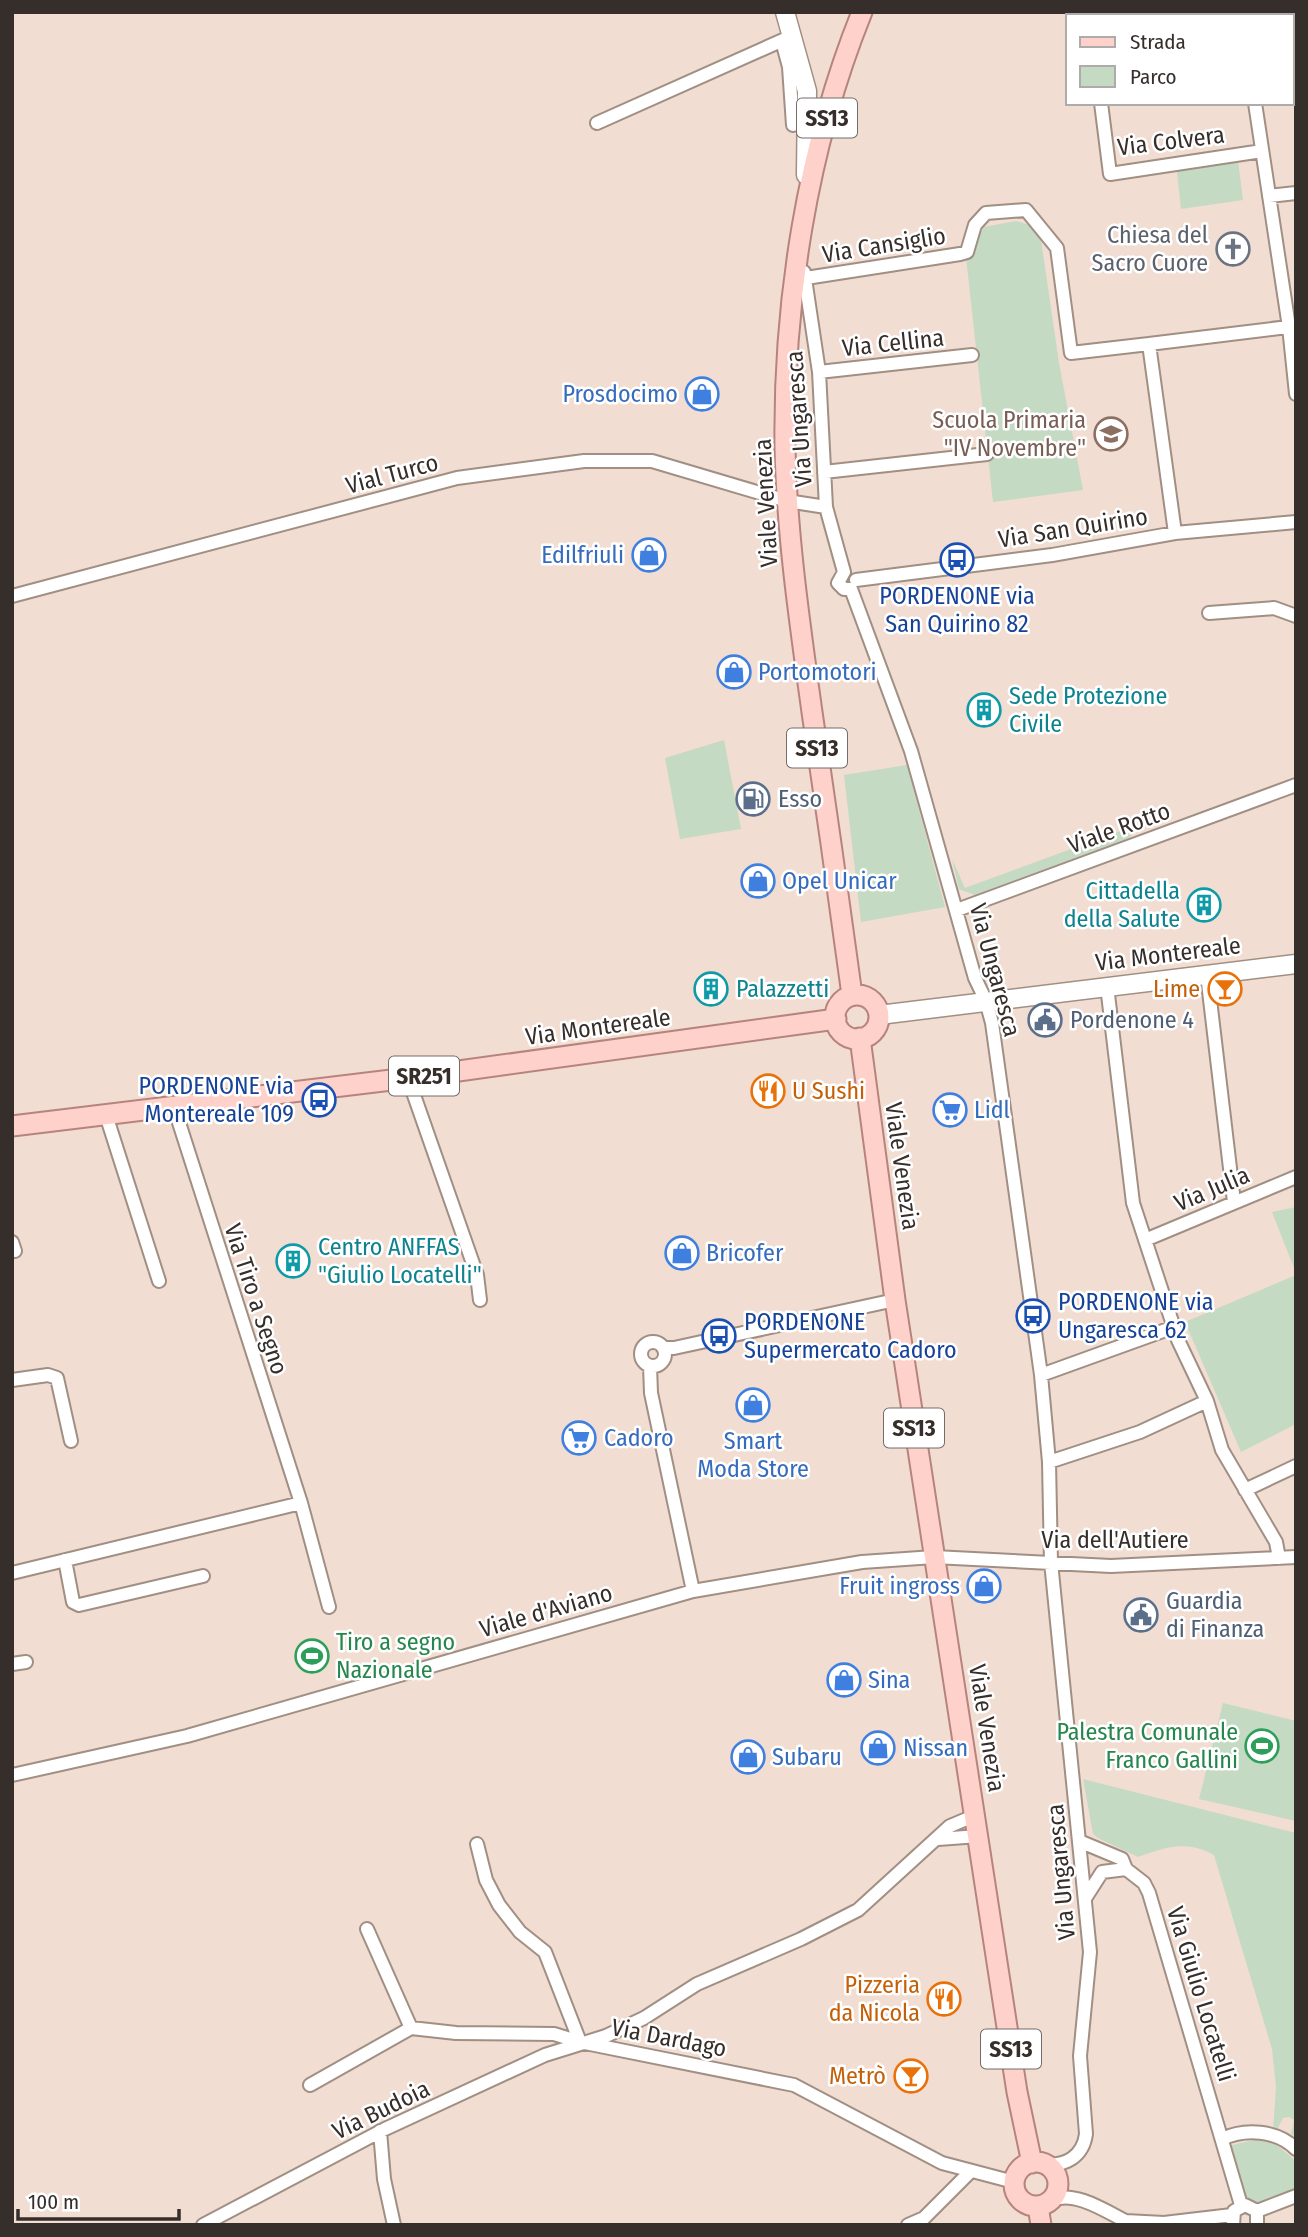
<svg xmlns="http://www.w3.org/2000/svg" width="1308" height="2237" font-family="'Fira Sans Condensed',sans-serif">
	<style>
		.green { fill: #c4dac2 }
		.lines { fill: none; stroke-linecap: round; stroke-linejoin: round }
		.street-casing { stroke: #a18f84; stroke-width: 16 }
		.secondary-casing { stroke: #a18f84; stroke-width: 21 }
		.primary-casing { stroke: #b7847d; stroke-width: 23 }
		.street { stroke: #fff; stroke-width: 12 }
		.secondary { stroke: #fff; stroke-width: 18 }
		.primary { stroke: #fed1cb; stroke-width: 19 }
		.labels { text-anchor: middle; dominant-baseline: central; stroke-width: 5; stroke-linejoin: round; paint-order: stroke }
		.shield { fill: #fff; stroke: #726d6a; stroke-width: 2 }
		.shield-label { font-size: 23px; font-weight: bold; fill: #362e2a }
		.street-label { font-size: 24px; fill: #362e2a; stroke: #fff }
		.worship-label { font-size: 24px; fill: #5b616d; stroke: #fff; text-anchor: end }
		.shop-label { font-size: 24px; fill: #366cbe; stroke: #fff; text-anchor: start }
		.education-label { font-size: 24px; fill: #785e54; stroke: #fff; text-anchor: end }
		.transit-label { font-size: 24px; fill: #164399; stroke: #fff; text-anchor: start }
		.culture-label { font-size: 24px; fill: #0d838f; stroke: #fff; text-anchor: start }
		.service-label { font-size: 24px; fill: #4e5e75; stroke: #fff; text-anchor: start }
		.food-label { font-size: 24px; fill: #c56008; stroke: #fff; text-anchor: end }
		.leisure-label { font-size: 24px; fill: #27864d; stroke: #fff; text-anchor: start }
	</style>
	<rect width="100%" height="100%" fill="#f1ddd1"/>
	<path class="green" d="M 1238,161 L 1243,200 L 1181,209 L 1177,171 Z
		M 1016,221 L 1033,226 L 1040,233 L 1059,363 L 1083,490 L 993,502 L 966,257 L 984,227 Z
		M 724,740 L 741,829 L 680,839 L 665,758 Z
		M 907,765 L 945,907 L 861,922 L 844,775 Z
		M 1169,813 L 1169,816 L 1135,832 L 1129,838 L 975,895 L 959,889 L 952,859 L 965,888 Z
		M 1296,1207 L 1296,1273 L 1272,1212 Z
		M 1296,1275 L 1296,1424 L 1241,1452 L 1185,1322 Z
		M 1223,1703 L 1296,1721 L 1296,1821 L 1199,1799 Z
		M 1083,1779 L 1296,1833 L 1296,2137 L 1291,2134 L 1294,2120 L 1289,2117 L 1283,2118 L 1276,2132 L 1273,2131 L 1276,2087 L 1272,2049 L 1214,1855 C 1187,1840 1166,1847 1138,1857 L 1098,1838 L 1093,1834 Z
		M 1254,2140 L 1273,2142 L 1296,2161 L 1296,2192 L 1257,2208 L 1243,2201 L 1228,2146 Z"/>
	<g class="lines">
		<defs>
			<path id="street" d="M 1242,12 L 1242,16
				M 1089,16 L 1113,12
				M 782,41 L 789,67 L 793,125
				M 1101,103 L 1110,174 L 1262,151
				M 1255,103 L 1289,327 L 1296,394
				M 597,123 L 792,36
				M 1269,196 L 1296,193
				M 804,272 L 819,372 L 826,507 L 844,572
				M 806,278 L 960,254 L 967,252 L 975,225 L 986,213 L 1026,210 L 1057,248 L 1071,353 L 1149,344
				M 819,372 L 972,355
				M 824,472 L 987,454
				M 1175,533 L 1149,344 L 1296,326
				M 844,572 L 838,583 L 844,589 L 851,589
				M 856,580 L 1052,555 L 1175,533 L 1296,522
				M 851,589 L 911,751 L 975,978 L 986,1001 L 992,1023 L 1041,1375 L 1049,1462 L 1051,1562 L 1090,1952 L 1080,2056 L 1086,2134 C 1083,2156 1066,2167 1043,2164
				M 12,596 L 457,478 L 584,461 L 652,461 L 787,501 L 826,507
				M 1209,613 L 1274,608 L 1296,616
				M 957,910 L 1296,785
				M 1207,974 L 1234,1202
				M 1107,986 L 1133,1203 L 1178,1340 L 1207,1401 L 1222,1450 L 1276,1542 L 1279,1558
				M 408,1078 L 477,1275 L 480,1300
				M 174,1107 L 301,1503 L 329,1607
				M 106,1115 L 159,1281
				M 1145,1240 L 1296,1177
				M 12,1242 L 15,1251
				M641 1354a12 12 0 1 1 24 0a12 12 0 1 1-24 0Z
				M 663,1348 L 674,1348 L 895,1300
				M 650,1366 L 651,1393 L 693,1591
				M 1041,1375 L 1174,1327
				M 12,1380 L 48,1375 L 57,1378 L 71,1441
				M 1049,1462 L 1140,1432 L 1207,1401
				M 1245,1490 L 1296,1466
				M 65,1560 L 73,1602 L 79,1605 L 203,1576
				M 12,1573 L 301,1503
				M 12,1664 L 26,1662
				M 12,1775 L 187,1736 L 693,1591 L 862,1562 L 934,1557 L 1111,1566 L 1296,1557
				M 938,1839 L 979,1836
				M 1079,1841 L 1122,1859 L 1126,1869 L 1102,1872 L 1086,1897
				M 477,1844 L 486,1880 L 499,1905 L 520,1932 L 545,1952 L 580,2042
				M 1126,1869 L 1144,1883 L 1149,1893 L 1241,2205
				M 367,1929 L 411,2028
				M 310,2085 L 411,2028 L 456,2033 L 554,2034 L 580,2042 L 794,2085 L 942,2163 L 1014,2182
				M 380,2131 L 384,2179 L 394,2225
				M 1222,2139 C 1245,2128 1277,2130 1296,2149
				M 1050,2201 C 1074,2188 1110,2214 1131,2224
				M 1257,2211 L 1296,2196
				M 1125,2221 L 1164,2223 L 1232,2215
				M 203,2225 L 385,2129 L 545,2055 L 606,2036 L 644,2018 L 697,1984 L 801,1939 L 858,1910 L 950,1826 L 976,1815
				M 908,2225 L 924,2218 L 970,2172
				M 1233,2225 L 1234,2211 L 1245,2205 L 1257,2211 L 1257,2225"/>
			<path id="secondary" d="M 785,12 L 807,91 L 806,175
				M 879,1015 L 1296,964"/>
			<path id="primary" d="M 852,995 C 839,901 826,806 812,712 C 800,625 787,537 785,448 C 783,303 807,148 862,12
				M835 1017a22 22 0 1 1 44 0a22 22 0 1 1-44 0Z
				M 860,1038 L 895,1300 L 1017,2092 L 1032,2163
				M 12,1126 L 408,1078 L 836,1019
				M1014 2184a22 22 0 1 1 44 0a22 22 0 1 1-44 0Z
				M 1038,2206 L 1041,2225"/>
		</defs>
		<use href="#street" class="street-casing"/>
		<use href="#secondary" class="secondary-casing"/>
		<use href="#primary" class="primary-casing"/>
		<use href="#street" class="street"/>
		<use href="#secondary" class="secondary"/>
		<use href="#primary" class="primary"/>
	</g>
	<defs>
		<symbol id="church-ring" viewBox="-11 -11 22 22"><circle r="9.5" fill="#fff" stroke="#6b7280" stroke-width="1.5"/><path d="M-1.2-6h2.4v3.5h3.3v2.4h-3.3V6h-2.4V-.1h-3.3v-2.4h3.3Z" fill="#6b7280"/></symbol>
		<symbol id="shop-ring" viewBox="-11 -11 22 22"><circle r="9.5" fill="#fff" stroke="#3f7fe0" stroke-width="1.5"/><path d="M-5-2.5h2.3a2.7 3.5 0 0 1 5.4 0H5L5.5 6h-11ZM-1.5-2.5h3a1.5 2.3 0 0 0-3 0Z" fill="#3f7fe0"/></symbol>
		<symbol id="school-ring" viewBox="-11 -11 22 22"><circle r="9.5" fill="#fff" stroke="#8d6e63" stroke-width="1.5"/><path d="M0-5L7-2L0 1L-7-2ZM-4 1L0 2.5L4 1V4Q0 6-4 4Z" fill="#8d6e63"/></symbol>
		<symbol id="bus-ring" viewBox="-11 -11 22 22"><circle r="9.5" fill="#fff" stroke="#1a4fb4" stroke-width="1.5"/><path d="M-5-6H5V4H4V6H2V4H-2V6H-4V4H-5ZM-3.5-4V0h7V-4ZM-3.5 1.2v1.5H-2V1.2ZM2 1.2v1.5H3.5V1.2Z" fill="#1a4fb4"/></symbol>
		<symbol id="building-ring" viewBox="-11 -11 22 22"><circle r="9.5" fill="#fff" stroke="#0f9aa8" stroke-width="1.5"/><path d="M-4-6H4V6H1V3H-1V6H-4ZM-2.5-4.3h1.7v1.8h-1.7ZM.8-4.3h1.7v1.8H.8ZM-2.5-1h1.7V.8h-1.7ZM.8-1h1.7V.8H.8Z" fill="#0f9aa8"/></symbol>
		<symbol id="fuel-ring" viewBox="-11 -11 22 22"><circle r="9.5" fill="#fff" stroke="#5c6f8a" stroke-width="1.5"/><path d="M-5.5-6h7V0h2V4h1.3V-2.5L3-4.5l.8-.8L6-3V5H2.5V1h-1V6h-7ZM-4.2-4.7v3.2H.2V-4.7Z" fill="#5c6f8a"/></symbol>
		<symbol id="bar-ring" viewBox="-11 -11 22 22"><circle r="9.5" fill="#fff" stroke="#e8710a" stroke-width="1.5"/><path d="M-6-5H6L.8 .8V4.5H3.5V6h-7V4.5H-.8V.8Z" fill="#e8710a"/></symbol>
		<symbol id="civic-ring" viewBox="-11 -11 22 22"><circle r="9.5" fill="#fff" stroke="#5c6f8a" stroke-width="1.5"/><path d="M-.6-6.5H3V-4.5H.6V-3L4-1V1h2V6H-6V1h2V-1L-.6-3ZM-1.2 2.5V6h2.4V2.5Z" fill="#5c6f8a"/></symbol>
		<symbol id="restaurant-ring" viewBox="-11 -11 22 22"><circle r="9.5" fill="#fff" stroke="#e8710a" stroke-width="1.5"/><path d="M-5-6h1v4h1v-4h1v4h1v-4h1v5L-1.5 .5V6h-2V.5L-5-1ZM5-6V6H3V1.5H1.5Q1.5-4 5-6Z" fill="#e8710a"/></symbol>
		<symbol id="supermarket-ring" viewBox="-11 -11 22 22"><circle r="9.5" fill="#fff" stroke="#3f7fe0" stroke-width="1.5"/><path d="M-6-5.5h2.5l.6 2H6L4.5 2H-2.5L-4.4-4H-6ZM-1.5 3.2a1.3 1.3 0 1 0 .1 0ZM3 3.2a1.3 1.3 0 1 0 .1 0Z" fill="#3f7fe0"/></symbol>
		<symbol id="stadium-ring" viewBox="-11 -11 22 22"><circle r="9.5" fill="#fff" stroke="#2e9e5b" stroke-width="1.5"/><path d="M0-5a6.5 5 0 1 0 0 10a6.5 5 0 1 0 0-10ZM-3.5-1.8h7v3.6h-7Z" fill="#2e9e5b"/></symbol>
	</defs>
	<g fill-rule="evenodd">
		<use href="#church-ring" x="1214" y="230" width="38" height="38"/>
		<use href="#shop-ring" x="683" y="375" width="38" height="38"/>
		<use href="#school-ring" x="1092" y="415" width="38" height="38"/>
		<use href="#shop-ring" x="630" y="536" width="38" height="38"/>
		<use href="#bus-ring" x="938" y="541" width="38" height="38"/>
		<use href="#shop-ring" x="715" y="653" width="38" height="38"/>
		<use href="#building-ring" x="965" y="691" width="38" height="38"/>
		<use href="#fuel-ring" x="734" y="780" width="38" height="38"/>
		<use href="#shop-ring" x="739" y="862" width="38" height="38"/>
		<use href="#building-ring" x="1185" y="886" width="38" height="38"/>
		<use href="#building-ring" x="692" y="970" width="38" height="38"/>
		<use href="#bar-ring" x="1206" y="970" width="38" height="38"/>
		<use href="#civic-ring" x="1026" y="1001" width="38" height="38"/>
		<use href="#restaurant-ring" x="749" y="1072" width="38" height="38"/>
		<use href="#bus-ring" x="300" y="1081" width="38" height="38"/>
		<use href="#supermarket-ring" x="931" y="1091" width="38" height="38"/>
		<use href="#shop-ring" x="663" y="1234" width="38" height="38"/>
		<use href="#building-ring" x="274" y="1242" width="38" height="38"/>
		<use href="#bus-ring" x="1014" y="1297" width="38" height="38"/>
		<use href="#bus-ring" x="700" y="1317" width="38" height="38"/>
		<use href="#shop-ring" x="734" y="1386" width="38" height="38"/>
		<use href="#supermarket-ring" x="560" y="1419" width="38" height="38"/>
		<use href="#shop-ring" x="965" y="1567" width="38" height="38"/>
		<use href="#civic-ring" x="1122" y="1596" width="38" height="38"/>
		<use href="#stadium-ring" x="293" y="1637" width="38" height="38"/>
		<use href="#shop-ring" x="825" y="1661" width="38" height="38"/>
		<use href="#stadium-ring" x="1243" y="1727" width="38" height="38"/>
		<use href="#shop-ring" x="859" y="1729" width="38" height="38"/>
		<use href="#shop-ring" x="729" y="1738" width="38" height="38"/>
		<use href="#restaurant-ring" x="925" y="1980" width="38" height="38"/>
		<use href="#bar-ring" x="892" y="2057" width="38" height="38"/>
	</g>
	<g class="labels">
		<g class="shield">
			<rect x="797" y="98.5" width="60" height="39" rx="5"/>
			<rect x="787" y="728.5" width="60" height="39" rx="5"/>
			<rect x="389" y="1056.5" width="70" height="39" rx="5"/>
			<rect x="884" y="1408.5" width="60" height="39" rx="5"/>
			<rect x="981" y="2029.5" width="60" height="39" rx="5"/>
		</g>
		<g class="shield-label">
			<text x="827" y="118">SS13</text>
			<text x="817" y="748">SS13</text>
			<text x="424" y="1076">SR251</text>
			<text x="914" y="1428">SS13</text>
			<text x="1011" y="2049">SS13</text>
		</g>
		<g class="street-label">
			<text transform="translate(1171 141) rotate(-7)">Via Colvera</text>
			<text transform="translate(884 245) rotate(-9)">Via Cansiglio</text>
			<text transform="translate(893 343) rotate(-6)">Via Cellina</text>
			<text transform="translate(799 419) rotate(-94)">Via Ungaresca</text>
			<text transform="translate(392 474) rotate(-15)">Vial Turco</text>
			<text transform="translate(766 503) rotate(-93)">Viale Venezia</text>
			<text transform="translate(1073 528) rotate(-9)">Via San Quirino</text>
			<text transform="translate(1119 828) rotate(-20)">Viale Rotto</text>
			<text transform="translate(1168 954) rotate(-7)">Via Montereale</text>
			<text transform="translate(995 970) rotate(75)">Via Ungaresca</text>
			<text transform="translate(598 1027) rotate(-8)">Via Montereale</text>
			<text transform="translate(902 1166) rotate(82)">Viale Venezia</text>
			<text transform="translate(1212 1189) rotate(-23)">Via Julia</text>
			<text transform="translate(256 1299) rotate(72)">Via Tiro a Segno</text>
			<text x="1115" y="1540">Via dell'Autiere</text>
			<text transform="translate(546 1611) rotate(-16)">Viale d'Aviano</text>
			<text transform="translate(987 1728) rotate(81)">Viale Venezia</text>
			<text transform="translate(1061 1872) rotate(-95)">Via Ungaresca</text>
			<text transform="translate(1201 1994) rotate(73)">Via Giulio Locatelli</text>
			<text transform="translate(669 2038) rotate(11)">Via Dardago</text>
			<text transform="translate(381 2110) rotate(-26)">Via Budoia</text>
		</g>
		<g class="worship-label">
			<text x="1208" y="235">Chiesa del<tspan x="1208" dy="28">Sacro Cuore</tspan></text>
		</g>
		<g class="shop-label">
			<text x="678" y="394" text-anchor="end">Prosdocimo</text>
			<text x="624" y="555" text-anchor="end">Edilfriuli</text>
			<text x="758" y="672">Portomotori</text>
			<text x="782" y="881">Opel Unicar</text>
			<text x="974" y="1110">Lidl</text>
			<text x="706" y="1253">Bricofer</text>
			<text x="604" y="1438">Cadoro</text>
			<text x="753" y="1441" text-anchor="middle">Smart<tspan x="753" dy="28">Moda Store</tspan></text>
			<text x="960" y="1586" text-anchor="end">Fruit ingross</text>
			<text x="868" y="1680">Sina</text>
			<text x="903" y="1748">Nissan</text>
			<text x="772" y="1757">Subaru</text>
		</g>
		<g class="education-label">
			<text x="1086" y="420">Scuola Primaria<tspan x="1086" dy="28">"IV Novembre"</tspan></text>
		</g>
		<g class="transit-label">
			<text x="957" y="596" text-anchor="middle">PORDENONE via<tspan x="957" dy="28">San Quirino 82</tspan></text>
			<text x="294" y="1086" text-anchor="end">PORDENONE via<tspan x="294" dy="28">Montereale 109</tspan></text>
			<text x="1058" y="1302">PORDENONE via<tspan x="1058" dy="28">Ungaresca 62</tspan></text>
			<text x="744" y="1322">PORDENONE<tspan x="744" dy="28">Supermercato Cadoro</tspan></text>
		</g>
		<g class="culture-label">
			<text x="1009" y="696">Sede Protezione<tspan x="1009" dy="28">Civile</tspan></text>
			<text x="1180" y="891" text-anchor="end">Cittadella<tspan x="1180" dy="28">della Salute</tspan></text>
			<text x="736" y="989">Palazzetti</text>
			<text x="318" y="1247">Centro ANFFAS<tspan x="318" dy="28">"Giulio Locatelli"</tspan></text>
		</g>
		<g class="service-label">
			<text x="778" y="799">Esso</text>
			<text x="1070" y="1020">Pordenone 4</text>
			<text x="1166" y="1601">Guardia<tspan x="1166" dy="28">di Finanza</tspan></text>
		</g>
		<g class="food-label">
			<text x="1200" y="989">Lime</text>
			<text x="792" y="1091" text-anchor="start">U Sushi</text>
			<text x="920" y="1985">Pizzeria<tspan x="920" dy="28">da Nicola</tspan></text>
			<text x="886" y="2076">Metrò</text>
		</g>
		<g class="leisure-label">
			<text x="336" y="1642">Tiro a segno<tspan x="336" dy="28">Nazionale</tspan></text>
			<text x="1238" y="1732" text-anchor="end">Palestra Comunale<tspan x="1238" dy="28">Franco Gallini</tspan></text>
		</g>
	</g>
	<rect width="1308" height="2237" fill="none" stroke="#362e2a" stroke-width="28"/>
	<rect x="1066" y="14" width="228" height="91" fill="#ffffff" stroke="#afabaa" stroke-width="2"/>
	<rect x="1080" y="37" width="35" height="10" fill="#fed1cb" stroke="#afabaa" stroke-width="2"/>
	<text x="1130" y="49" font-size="21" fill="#362e2a">Strada</text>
	<rect x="1080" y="66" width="35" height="21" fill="#c4dac2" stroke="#afabaa" stroke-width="2"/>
	<text x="1130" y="84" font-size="21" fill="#362e2a">Parco</text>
	<path d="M18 2209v10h161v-10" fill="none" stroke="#362e2a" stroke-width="3.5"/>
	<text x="28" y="2209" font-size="21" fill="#362e2a" stroke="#ffffff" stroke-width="5" paint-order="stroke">100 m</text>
</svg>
